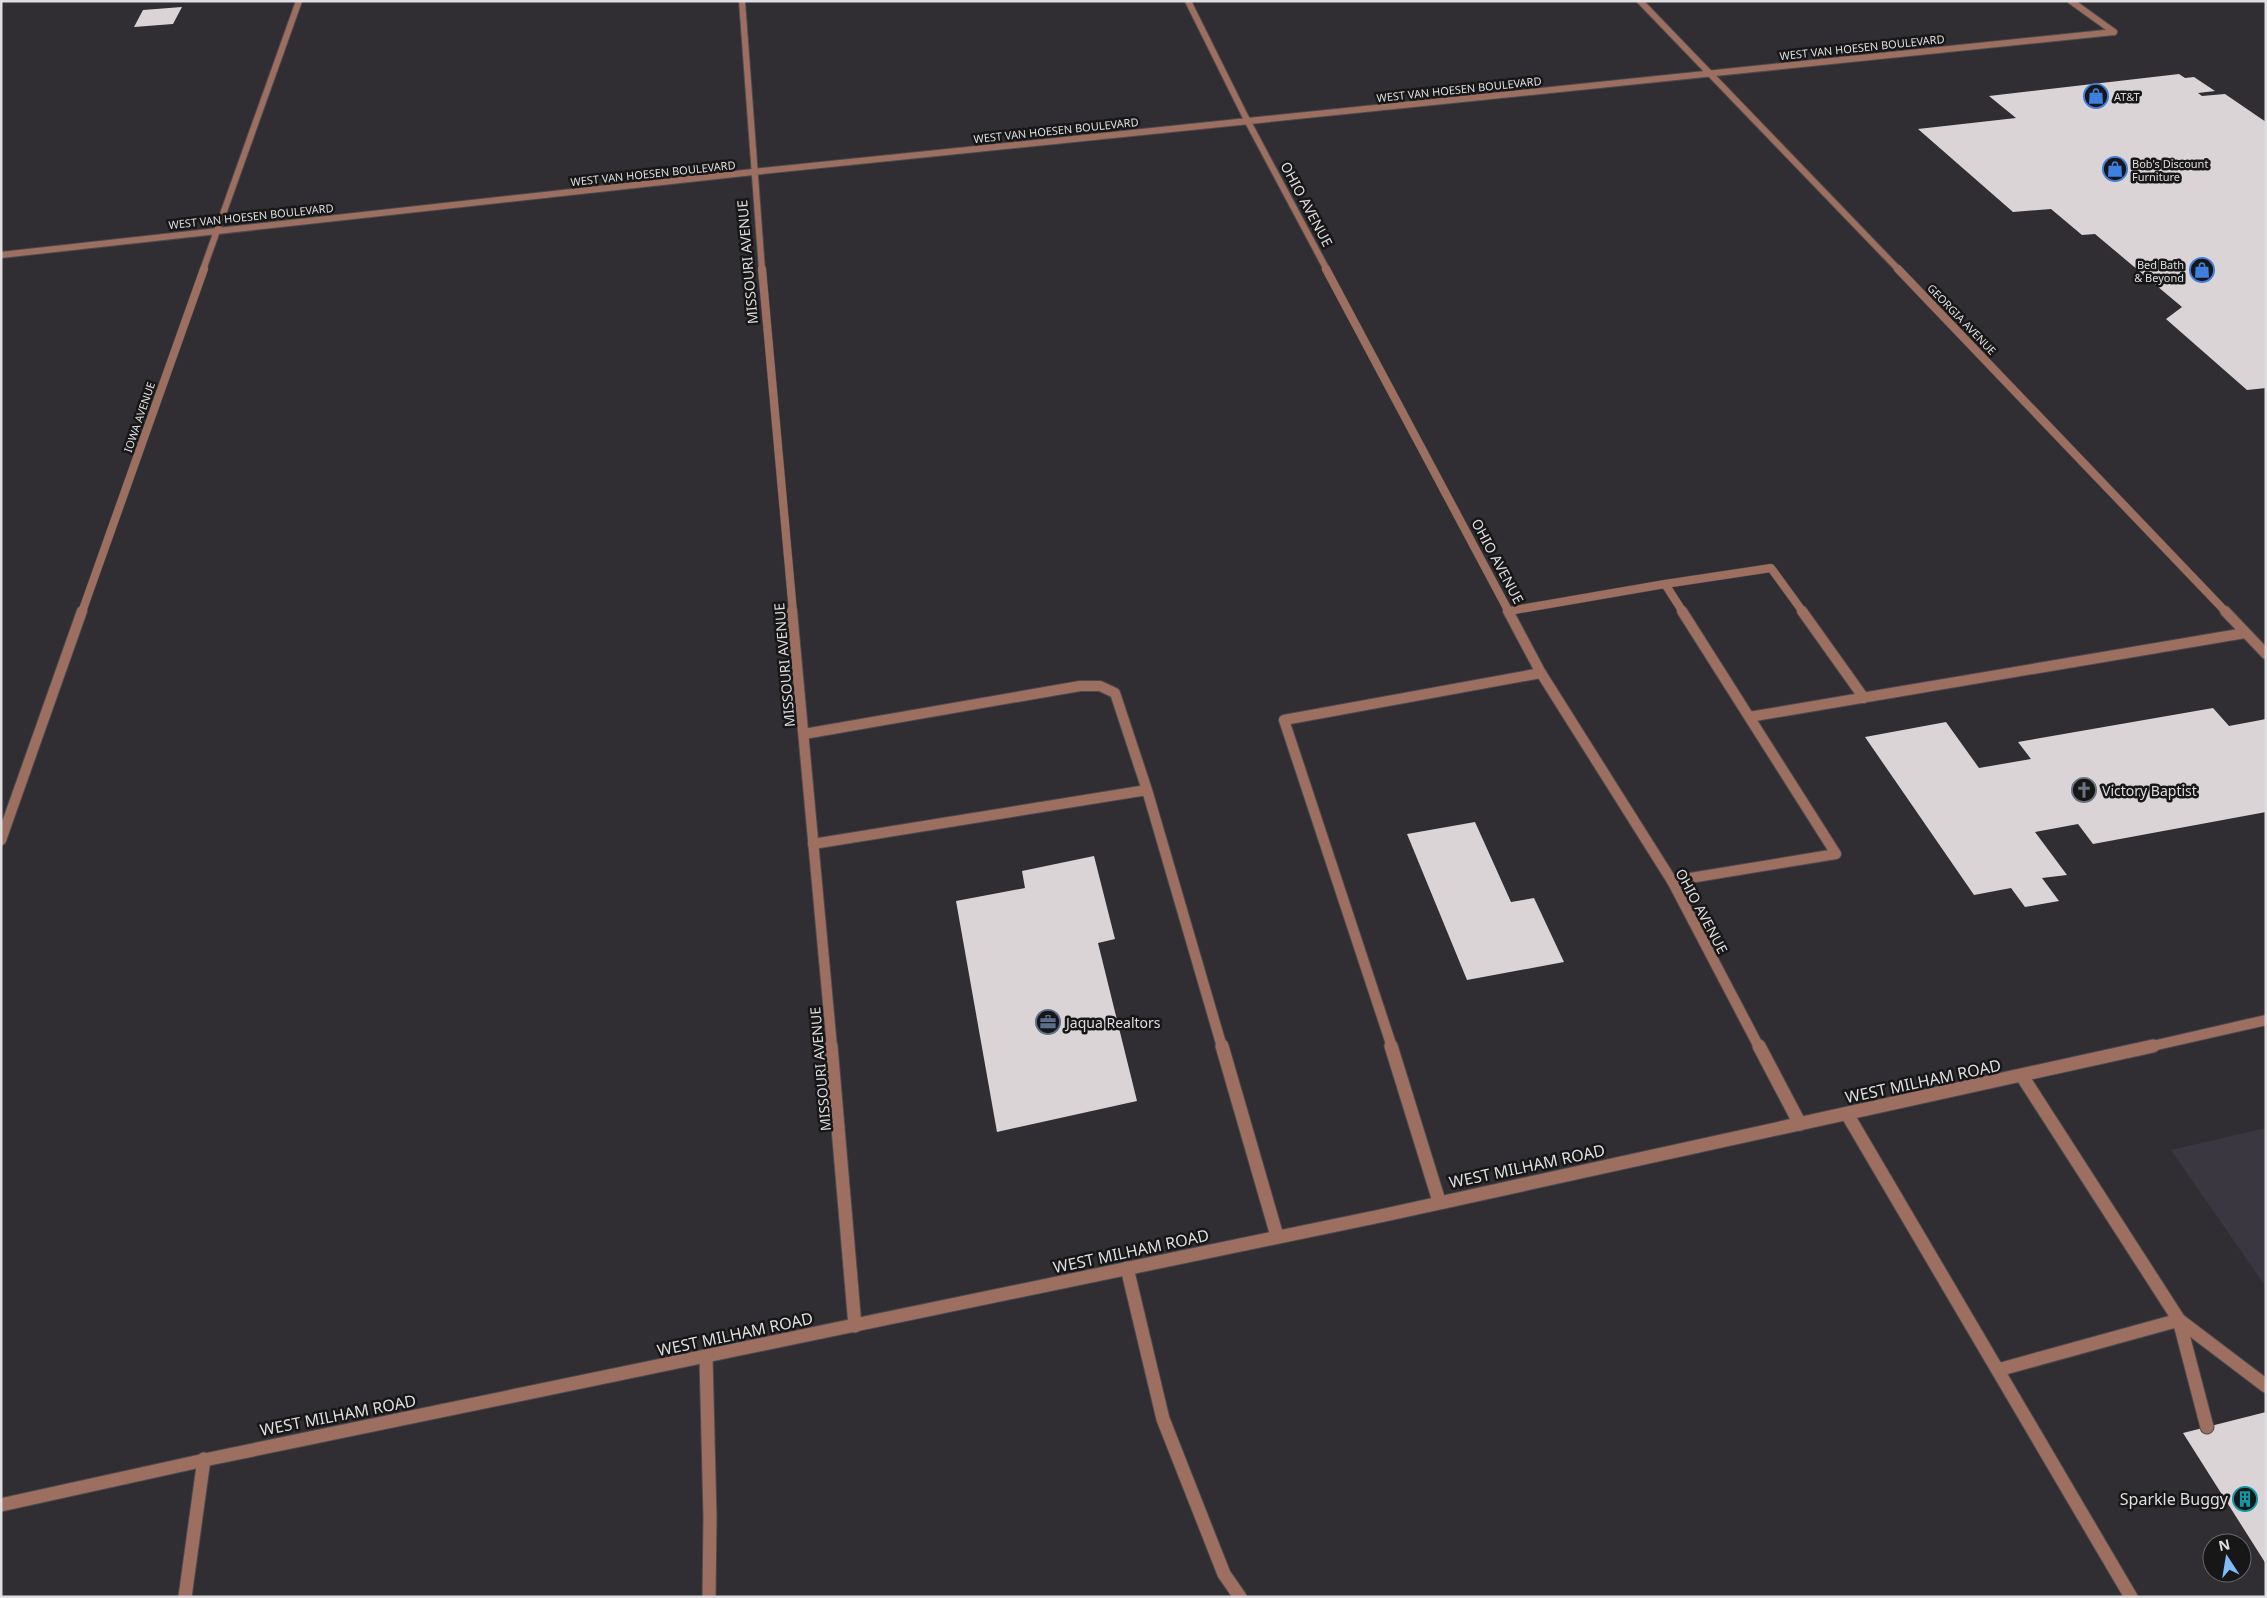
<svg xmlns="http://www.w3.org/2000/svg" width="2267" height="1598" font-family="'Noto Sans',sans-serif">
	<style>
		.built { fill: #3b3740 }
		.building { fill: #dad4d6 }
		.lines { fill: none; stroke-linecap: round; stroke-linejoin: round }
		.service-far2-casing { stroke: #4c4a4e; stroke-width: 9 }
		.service-far1-casing { stroke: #4c4a4e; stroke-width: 12 }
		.service-casing { stroke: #4c4a4e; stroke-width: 15 }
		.minor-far3-casing { stroke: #4c4a4e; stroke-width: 8 }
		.minor-far2-casing { stroke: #4c4a4e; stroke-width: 9 }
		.minor-far1-casing { stroke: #4c4a4e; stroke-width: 12 }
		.minor-casing { stroke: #4c4a4e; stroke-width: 15 }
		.tertiary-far1-casing { stroke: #4c4a4e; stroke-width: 12 }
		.tertiary-casing { stroke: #4c4a4e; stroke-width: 15 }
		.service-far2 { stroke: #9d6f61; stroke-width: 8 }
		.service-far1 { stroke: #9d6f61; stroke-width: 10 }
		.service { stroke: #9d6f61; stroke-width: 13 }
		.minor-far3 { stroke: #9d6f61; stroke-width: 6 }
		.minor-far2 { stroke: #9d6f61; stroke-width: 8 }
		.minor-far1 { stroke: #9d6f61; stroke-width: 10 }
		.minor { stroke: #9d6f61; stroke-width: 13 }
		.tertiary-far1 { stroke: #9d6f61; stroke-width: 10 }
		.tertiary { stroke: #9d6f61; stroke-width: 13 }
		.labels { text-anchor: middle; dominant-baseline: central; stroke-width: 5; stroke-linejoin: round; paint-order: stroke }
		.far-street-label { font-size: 11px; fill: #dfdee1; stroke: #181718 }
		.far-poi-label { font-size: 11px; fill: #dfdee1; stroke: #181718; text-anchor: start }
		.street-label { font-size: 14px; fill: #dfdee1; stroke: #181718 }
		.poi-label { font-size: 14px; fill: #dfdee1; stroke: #181718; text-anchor: start }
		.near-street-label { font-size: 16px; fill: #dfdee1; stroke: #181718 }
		.near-poi-label { font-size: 16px; fill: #dfdee1; stroke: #181718; text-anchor: end }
	</style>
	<rect width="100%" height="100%" fill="#302e32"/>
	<path class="built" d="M 2266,1128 L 2266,1287 L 2171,1150 Z"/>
	<path class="building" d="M 182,7 L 173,24 L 134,27 L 143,10 Z
		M 2179,74 L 2185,78 L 2194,77 L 2215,91 L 2198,93 L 2202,96 L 2225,94 L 2266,122 L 2266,388 L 2247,390 L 2166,319 L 2182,307 L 2095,234 L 2082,235 L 2051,209 L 2013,212 L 1918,129 L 2016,118 L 1989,96 Z
		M 2213,708 L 2229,726 L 2266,719 L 2266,812 L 2093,844 L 2078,824 L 2035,832 L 2067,875 L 2042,878 L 2059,901 L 2025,907 L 2011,888 L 1974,895 L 1865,737 L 1946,722 L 1979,768 L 2031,759 L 2018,742 Z
		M 1475,822 L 1511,902 L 1534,898 L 1564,962 L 1467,980 L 1407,834 Z
		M 1094,856 L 1115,939 L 1098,943 L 1137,1101 L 997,1132 L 956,901 L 1025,888 L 1022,871 Z
		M 2266,1412 L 2266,1564 L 2183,1433 Z"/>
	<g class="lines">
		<defs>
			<path id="service-far2" d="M 1665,584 L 1771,568 L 1803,612
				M 1509,611 L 1665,584 L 1683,612"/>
			<path id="service-far1" d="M 1802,611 L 1864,698
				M 1749,717 L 2245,633
				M 804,734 L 1080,686 L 1100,686 L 1115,693 L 1147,790
				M 813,844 L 1147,790 L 1222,1047
				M 1672,881 L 1836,854 L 1682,611
				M 1392,1047 L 1284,720 L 1541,673"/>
			<path id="service" d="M 1222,1046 L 1277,1236
				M 1391,1046 L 1439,1201
				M 2022,1076 L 2179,1320 L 2207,1427
				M 1847,1114 L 2131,1597
				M 1127,1268 L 1163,1419 L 1224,1574 L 1240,1597
				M 706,1357 L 710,1517 L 709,1597
				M 1998,1370 L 2179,1320 L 2266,1386
				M 185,1597 L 204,1459"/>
			<path id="minor-far3" d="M 742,1 L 762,270
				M 1188,1 L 1247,120 L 1327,270
				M 1640,1 L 1899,270
				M 2071,1 L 2114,32
				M 1,255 L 753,172 L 2114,32
				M 203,270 L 299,1"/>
			<path id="minor-far2" d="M 762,269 L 793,612
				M 1326,269 L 1509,612
				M 1898,269 L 2226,612
				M 82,612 L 204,269"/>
			<path id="minor-far1" d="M 792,611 L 832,1047
				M 1508,611 L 1541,673 L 1672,881 L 1759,1047
				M 2225,611 L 2266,654
				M 1,840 L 82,611"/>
			<path id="minor" d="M 831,1046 L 855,1326
				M 1759,1046 L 1800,1124"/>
			<path id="tertiary-far1" d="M 2148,1047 L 2266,1020"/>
			<path id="tertiary" d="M 1,1505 L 214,1458 L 1385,1215 L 2153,1046"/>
		</defs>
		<use href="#service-far2" class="service-far2-casing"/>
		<use href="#service-far1" class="service-far1-casing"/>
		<use href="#service" class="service-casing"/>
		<use href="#minor-far3" class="minor-far3-casing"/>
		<use href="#minor-far2" class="minor-far2-casing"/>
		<use href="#minor-far1" class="minor-far1-casing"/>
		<use href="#minor" class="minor-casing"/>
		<use href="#tertiary-far1" class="tertiary-far1-casing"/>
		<use href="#tertiary" class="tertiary-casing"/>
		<use href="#service-far2" class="service-far2"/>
		<use href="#service-far1" class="service-far1"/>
		<use href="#service" class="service"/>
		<use href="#minor-far3" class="minor-far3"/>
		<use href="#minor-far2" class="minor-far2"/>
		<use href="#minor-far1" class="minor-far1"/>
		<use href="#minor" class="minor"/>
		<use href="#tertiary-far1" class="tertiary-far1"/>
		<use href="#tertiary" class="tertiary"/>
	</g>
	<defs>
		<symbol id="shop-ring" viewBox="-11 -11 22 22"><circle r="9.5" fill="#181718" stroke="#3f7fe0" stroke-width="1.5"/><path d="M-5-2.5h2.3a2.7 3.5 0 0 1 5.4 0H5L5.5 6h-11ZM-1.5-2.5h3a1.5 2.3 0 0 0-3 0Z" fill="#3f7fe0"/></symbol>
		<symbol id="church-ring" viewBox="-11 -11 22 22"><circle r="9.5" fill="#181718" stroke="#6b7280" stroke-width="1.5"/><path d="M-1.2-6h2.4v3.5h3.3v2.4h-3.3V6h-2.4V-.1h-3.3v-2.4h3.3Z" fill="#6b7280"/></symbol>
		<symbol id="office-ring" viewBox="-11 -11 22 22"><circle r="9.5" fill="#181718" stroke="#5c6f8a" stroke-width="1.5"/><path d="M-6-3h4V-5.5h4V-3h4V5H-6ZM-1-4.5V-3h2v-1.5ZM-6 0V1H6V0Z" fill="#5c6f8a"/></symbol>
		<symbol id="building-ring" viewBox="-11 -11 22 22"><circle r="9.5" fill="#181718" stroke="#0f9aa8" stroke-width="1.5"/><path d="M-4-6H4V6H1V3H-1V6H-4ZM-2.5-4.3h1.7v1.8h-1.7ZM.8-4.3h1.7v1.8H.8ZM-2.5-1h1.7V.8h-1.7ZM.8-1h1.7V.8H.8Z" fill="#0f9aa8"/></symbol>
	</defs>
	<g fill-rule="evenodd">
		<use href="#shop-ring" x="2082" y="82" width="28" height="28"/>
		<use href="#shop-ring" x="2101" y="155" width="28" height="28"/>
		<use href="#shop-ring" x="2188" y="256" width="28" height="28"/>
		<use href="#church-ring" x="2070" y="776" width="28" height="28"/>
		<use href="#office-ring" x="1034" y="1008" width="28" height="28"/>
		<use href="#building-ring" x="2231" y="1485" width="28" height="28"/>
	</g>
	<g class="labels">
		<g class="far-street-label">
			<text transform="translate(1862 47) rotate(-6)">WEST VAN HOESEN BOULEVARD</text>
			<text transform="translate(1459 89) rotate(-6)">WEST VAN HOESEN BOULEVARD</text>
			<text transform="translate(1056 130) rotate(-6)">WEST VAN HOESEN BOULEVARD</text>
			<text transform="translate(653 173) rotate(-6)">WEST VAN HOESEN BOULEVARD</text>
			<text transform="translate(251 216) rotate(-6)">WEST VAN HOESEN BOULEVARD</text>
			<text transform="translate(1962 319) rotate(46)">GEORGIA AVENUE</text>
			<text transform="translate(139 417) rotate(-71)">IOWA AVENUE</text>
		</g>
		<g class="far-poi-label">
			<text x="2114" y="96">AT&amp;T</text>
			<text x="2132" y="163">Bob's Discount<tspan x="2132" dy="13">Furniture</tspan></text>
			<text x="2184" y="264" text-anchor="end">Bed Bath<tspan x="2184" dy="13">&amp; Beyond</tspan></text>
		</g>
		<g class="street-label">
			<text transform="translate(1307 204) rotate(62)">OHIO AVENUE</text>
			<text transform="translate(747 262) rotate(-95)">MISSOURI AVENUE</text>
			<text transform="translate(1498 561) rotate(62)">OHIO AVENUE</text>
			<text transform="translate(784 665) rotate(-95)">MISSOURI AVENUE</text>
			<text transform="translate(1702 911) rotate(62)">OHIO AVENUE</text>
			<text transform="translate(820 1069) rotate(-95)">MISSOURI AVENUE</text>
		</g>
		<g class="poi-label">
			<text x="2102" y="790">Victory Baptist</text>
			<text x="1066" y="1022">Jaqua Realtors</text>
		</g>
		<g class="near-street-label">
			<text transform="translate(1923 1081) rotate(-12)">WEST MILHAM ROAD</text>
			<text transform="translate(1527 1166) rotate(-12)">WEST MILHAM ROAD</text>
			<text transform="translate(1131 1251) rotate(-12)">WEST MILHAM ROAD</text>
			<text transform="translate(735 1334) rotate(-12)">WEST MILHAM ROAD</text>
			<text transform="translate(338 1415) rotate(-11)">WEST MILHAM ROAD</text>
		</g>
		<g class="near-poi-label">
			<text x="2228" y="1499">Sparkle Buggy</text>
		</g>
	</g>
	<rect width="2267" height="1598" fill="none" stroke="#dfdee1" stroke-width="5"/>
	<g transform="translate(2227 1558) rotate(348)"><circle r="24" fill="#181718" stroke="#686768"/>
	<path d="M0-4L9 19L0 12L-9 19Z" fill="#81bcfa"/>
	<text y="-8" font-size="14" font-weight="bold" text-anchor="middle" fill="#dfdee1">N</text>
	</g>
</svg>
